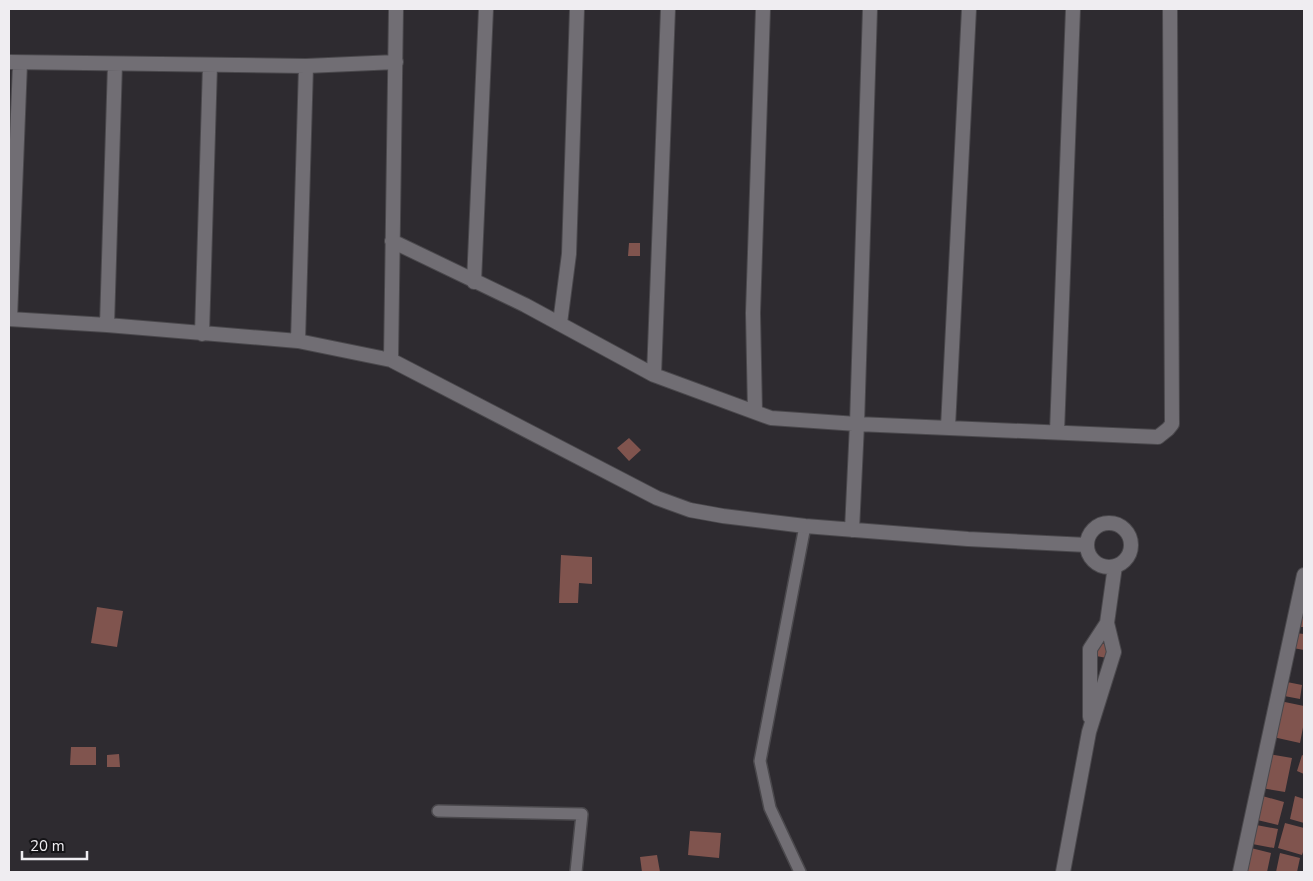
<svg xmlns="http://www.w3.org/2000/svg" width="1313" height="881" font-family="'Nunito Sans',sans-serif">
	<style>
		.building { fill: #80544e }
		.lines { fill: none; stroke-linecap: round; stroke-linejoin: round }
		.service-casing { stroke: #4a484c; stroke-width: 14 }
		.minor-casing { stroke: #4a484c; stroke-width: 16 }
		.service { stroke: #716e74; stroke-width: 11 }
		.minor { stroke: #716e74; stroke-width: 14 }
	</style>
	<rect width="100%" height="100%" fill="#2e2b30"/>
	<path class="building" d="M 629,243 L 640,243 L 640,256 L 628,256 Z
		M 629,438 L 641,450 L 629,461 L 617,448 Z
		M 561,555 L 592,557 L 592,584 L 579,583 L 578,603 L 559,603 Z
		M 97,607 L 123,611 L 117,647 L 91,643 Z
		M 1302,611 L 1304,611 L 1304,627 L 1301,627 Z
		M 1295,633 L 1304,634 L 1304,650 L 1293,648 Z
		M 1097,643 L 1108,644 L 1107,658 L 1096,656 Z
		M 1282,681 L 1302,685 L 1300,699 L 1279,695 Z
		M 1280,701 L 1304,706 L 1304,722 L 1300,743 L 1273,737 Z
		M 71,747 L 96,747 L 96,765 L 70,765 Z
		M 119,754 L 120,767 L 107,767 L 107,755 Z
		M 1268,754 L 1292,758 L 1285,792 L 1261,788 Z
		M 1302,755 L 1304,756 L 1304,774 L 1297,771 Z
		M 1259,795 L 1284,802 L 1278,825 L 1253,819 Z
		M 1295,796 L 1304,799 L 1304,823 L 1290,819 Z
		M 1285,823 L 1304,828 L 1304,849 L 1302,855 L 1278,848 Z
		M 1251,824 L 1278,829 L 1274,848 L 1247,843 Z
		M 690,831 L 721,833 L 719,858 L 688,855 Z
		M 1247,847 L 1271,853 L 1267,872 L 1247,872 Z
		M 1280,853 L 1300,858 L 1297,872 L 1276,872 Z
		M 657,855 L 660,872 L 642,872 L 640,857 Z"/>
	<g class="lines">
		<defs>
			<path id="service" d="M 438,811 L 582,814 L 576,872
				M 800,872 L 770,808 L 760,761 L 805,526"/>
			<path id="minor" d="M 9,62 L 306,66 L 396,62
				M 392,241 L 525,305 L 654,375 L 771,418 L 857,424 L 1158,437 L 1168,429 L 1172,424 L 1170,9
				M 474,282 L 486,9
				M 9,319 L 107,325 L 298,341 L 391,360 L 657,498 L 690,510 L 723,516 L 805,526 L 968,539 L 1087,545
				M 10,319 L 20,63
				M 560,323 L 569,254 L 577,9
				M 107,325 L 115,64
				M 202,334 L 210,65
				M 298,341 L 306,66
				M 391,360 L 396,9
				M 654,375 L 668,9
				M 755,412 L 753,313 L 763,9
				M 948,427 L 969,9
				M 1057,432 L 1073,9
				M1087 545a22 22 0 1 1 44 0a22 22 0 1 1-44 0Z
				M 852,530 L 857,424 L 870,9
				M 1090,717 L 1090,649 L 1107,623
				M 1063,872 L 1089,732 L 1114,652 L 1107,623 L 1115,566
				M 1240,872 L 1304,575"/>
		</defs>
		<use href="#service" class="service-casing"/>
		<use href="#minor" class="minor-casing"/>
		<use href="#service" class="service"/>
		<use href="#minor" class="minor"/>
	</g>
	<rect width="1313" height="881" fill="none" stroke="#efedf1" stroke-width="20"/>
	<path d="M22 851v8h65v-8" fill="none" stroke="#efedf1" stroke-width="2.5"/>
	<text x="30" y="851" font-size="15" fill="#efedf1" stroke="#151417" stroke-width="4" paint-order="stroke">20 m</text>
</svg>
